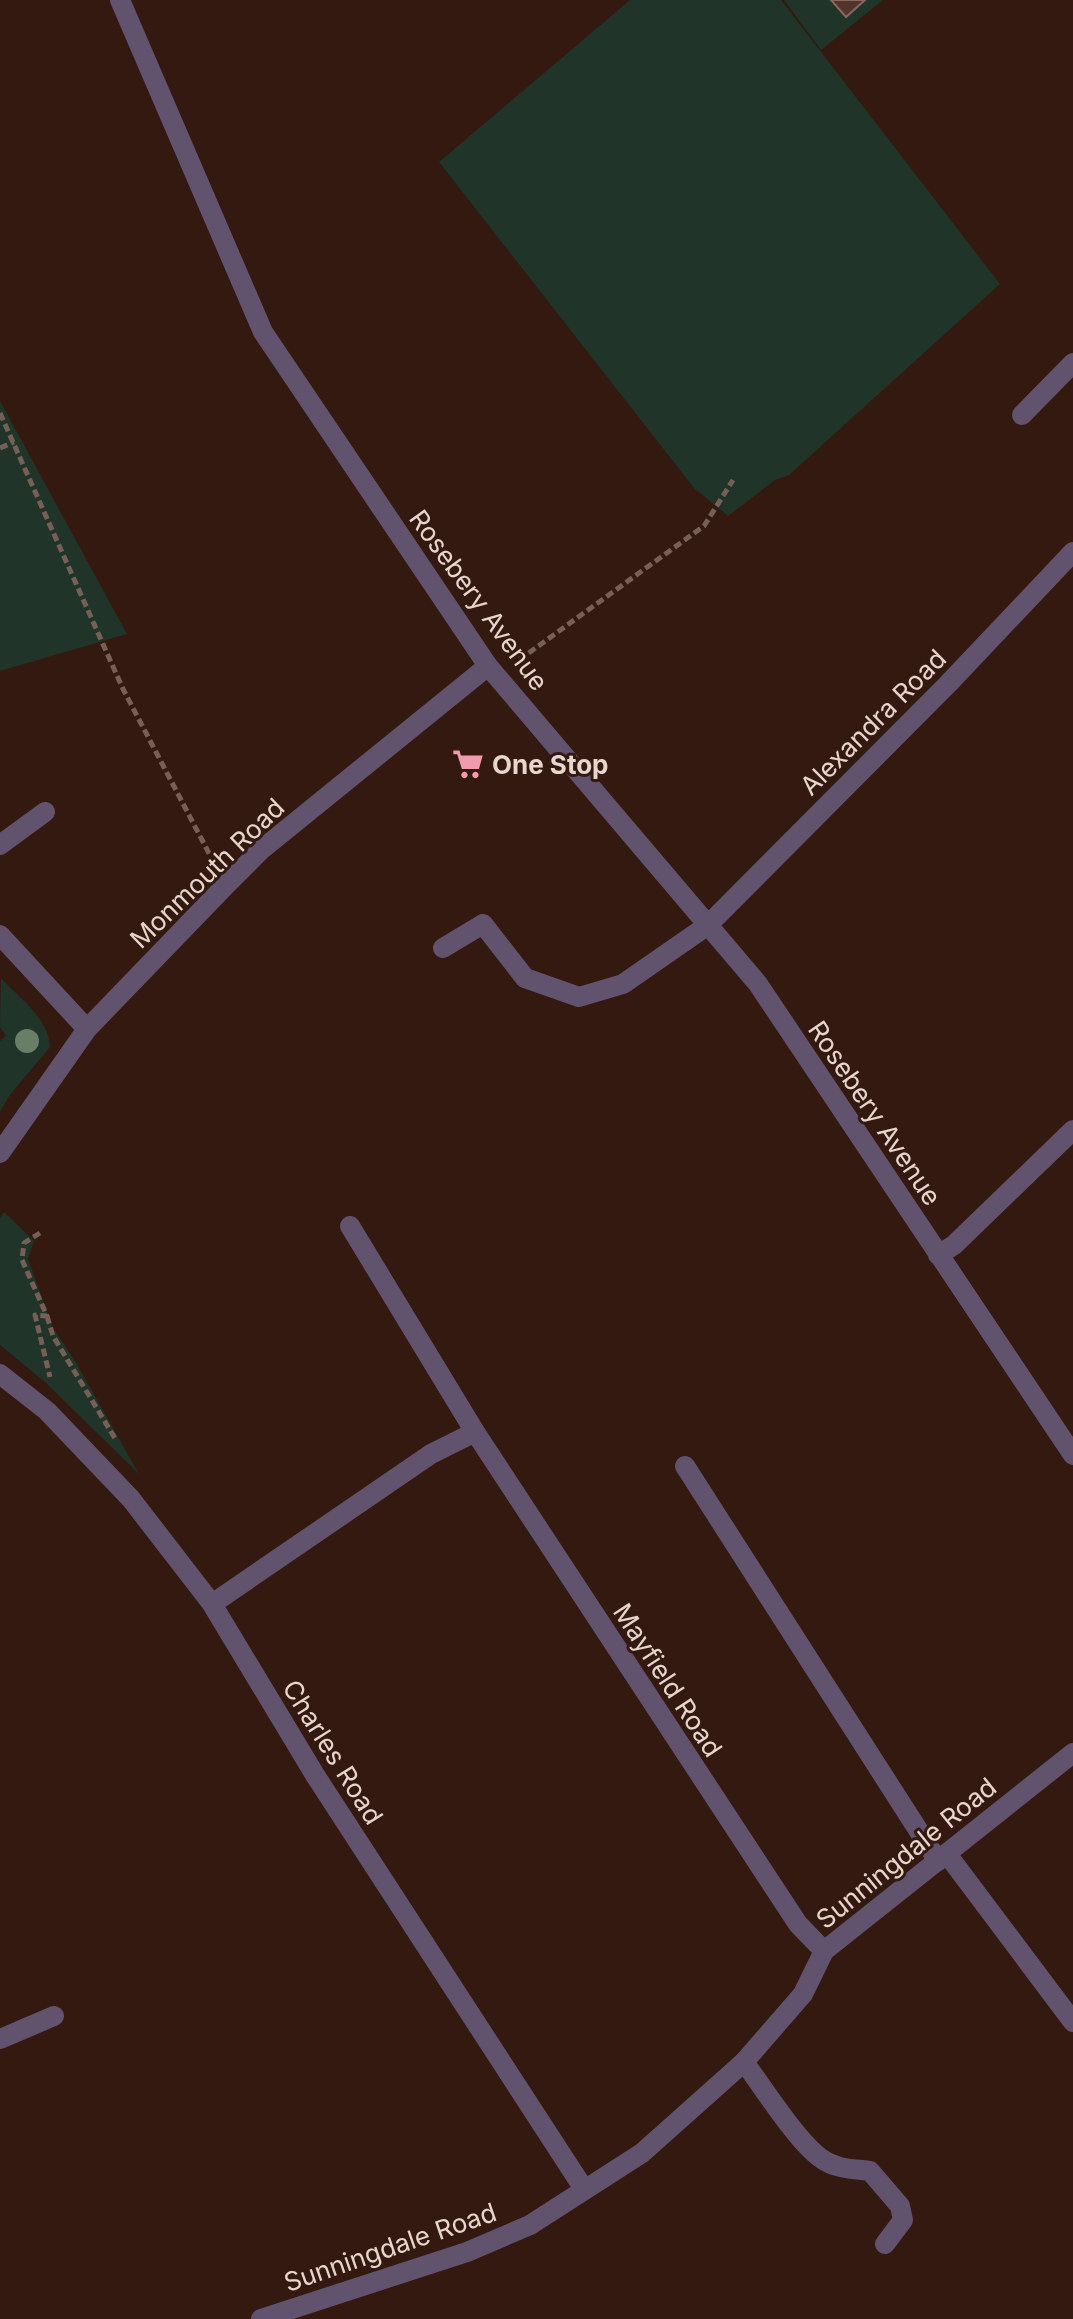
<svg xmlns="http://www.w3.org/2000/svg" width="1073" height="2319" font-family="Inter,sans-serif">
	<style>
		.green { fill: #203429 }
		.building { fill: #53352b; stroke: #89685d; stroke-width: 2 }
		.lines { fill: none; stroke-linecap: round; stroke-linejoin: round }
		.path { stroke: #765f56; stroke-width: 5; stroke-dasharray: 8 4; stroke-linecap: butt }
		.service { stroke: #61526e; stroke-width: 20 }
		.minor { stroke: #61526e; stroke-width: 20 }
		.tree { fill: #697d67 }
		.labels { text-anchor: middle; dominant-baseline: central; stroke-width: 6; stroke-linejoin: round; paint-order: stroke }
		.street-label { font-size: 26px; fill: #e7d5ce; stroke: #341910 }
		.poi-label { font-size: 26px; font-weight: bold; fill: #e7d5ce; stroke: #341910; text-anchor: start }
	</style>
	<rect width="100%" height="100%" fill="#341910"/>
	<path class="green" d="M 630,0 L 781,0 L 1000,284 L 789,475 L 775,480 L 728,516 L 694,488 L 439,162 Z
		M 784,0 L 831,0 L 846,17 L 865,0 L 883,0 L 821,50 Z
		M 0,401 L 127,634 L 0,671 Z
		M 1,978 C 19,998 49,1018 50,1047 L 9,1096 L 0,1112 L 0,1041 L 6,1036 L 0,1027 Z
		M 4,1212 L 34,1241 L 28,1259 L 53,1328 L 75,1361 L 139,1474 L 45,1382 L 0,1345 L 0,1218 Z"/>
	<path class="building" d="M 831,0 L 865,0 L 846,17 Z"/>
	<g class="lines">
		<path class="path" d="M 0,413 L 123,689 L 212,859
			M 0,448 L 14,442
			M 519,660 L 704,526 L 733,480
			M 40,1233 L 24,1243 L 22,1260 L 47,1316 L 35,1315 L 50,1377
			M 47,1316 L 53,1336 L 116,1440"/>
		<path class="service" d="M 1022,415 L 1073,363
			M 685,1466 L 938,1861
			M 947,1854 L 1073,2022
			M 744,2062 C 763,2087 798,2143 822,2159 C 836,2169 854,2169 870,2171 L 900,2206 L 903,2220 L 885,2244"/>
		<path class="minor" d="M 120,0 L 263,332 L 488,666 L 758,984 L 1073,1455
			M 0,845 L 45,812
			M 0,935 L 87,1029
			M 443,948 L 483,924 L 525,978 L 579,997 L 623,984 L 708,925 L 948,684 L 1073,552
			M 0,1153 L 87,1029 L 226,885 L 261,850 L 488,666
			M 350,1226 L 475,1432 L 798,1924 L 824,1951
			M 938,1255 L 954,1245 L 1073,1130
			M 0,1374 L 47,1411 L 131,1499 L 212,1604 L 315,1775 L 584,2189
			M 212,1604 L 431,1454 L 475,1432
			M 0,2039 L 54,2016
			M 261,2319 L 467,2252 L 530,2225 L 642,2153 L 744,2062 L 803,1994 L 824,1951 L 1073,1753"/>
	</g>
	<circle class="tree" cx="27" cy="1041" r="12"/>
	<defs>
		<symbol id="supermarket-bare" viewBox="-9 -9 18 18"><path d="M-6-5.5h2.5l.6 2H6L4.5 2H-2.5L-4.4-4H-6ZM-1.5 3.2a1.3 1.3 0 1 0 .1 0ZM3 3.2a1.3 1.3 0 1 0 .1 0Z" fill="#f29aae" stroke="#341910" stroke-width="2.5" paint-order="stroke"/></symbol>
	</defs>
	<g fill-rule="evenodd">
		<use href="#supermarket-bare" x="446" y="742" width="44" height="44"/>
	</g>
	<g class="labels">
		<g class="street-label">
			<text transform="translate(479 600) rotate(54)">Rosebery Avenue</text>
			<text transform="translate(873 722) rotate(-45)">Alexandra Road</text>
			<text transform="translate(207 873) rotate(-44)">Monmouth Road</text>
			<text transform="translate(875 1113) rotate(56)">Rosebery Avenue</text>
			<text transform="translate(668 1680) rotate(57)">Mayfield Road</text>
			<text transform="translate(333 1752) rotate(58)">Charles Road</text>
			<text transform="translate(906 1853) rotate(-39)">Sunningdale Road</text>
			<text transform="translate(390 2247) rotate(-19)">Sunningdale Road</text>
		</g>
		<g class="poi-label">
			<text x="492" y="764">One Stop</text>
		</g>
	</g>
</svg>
